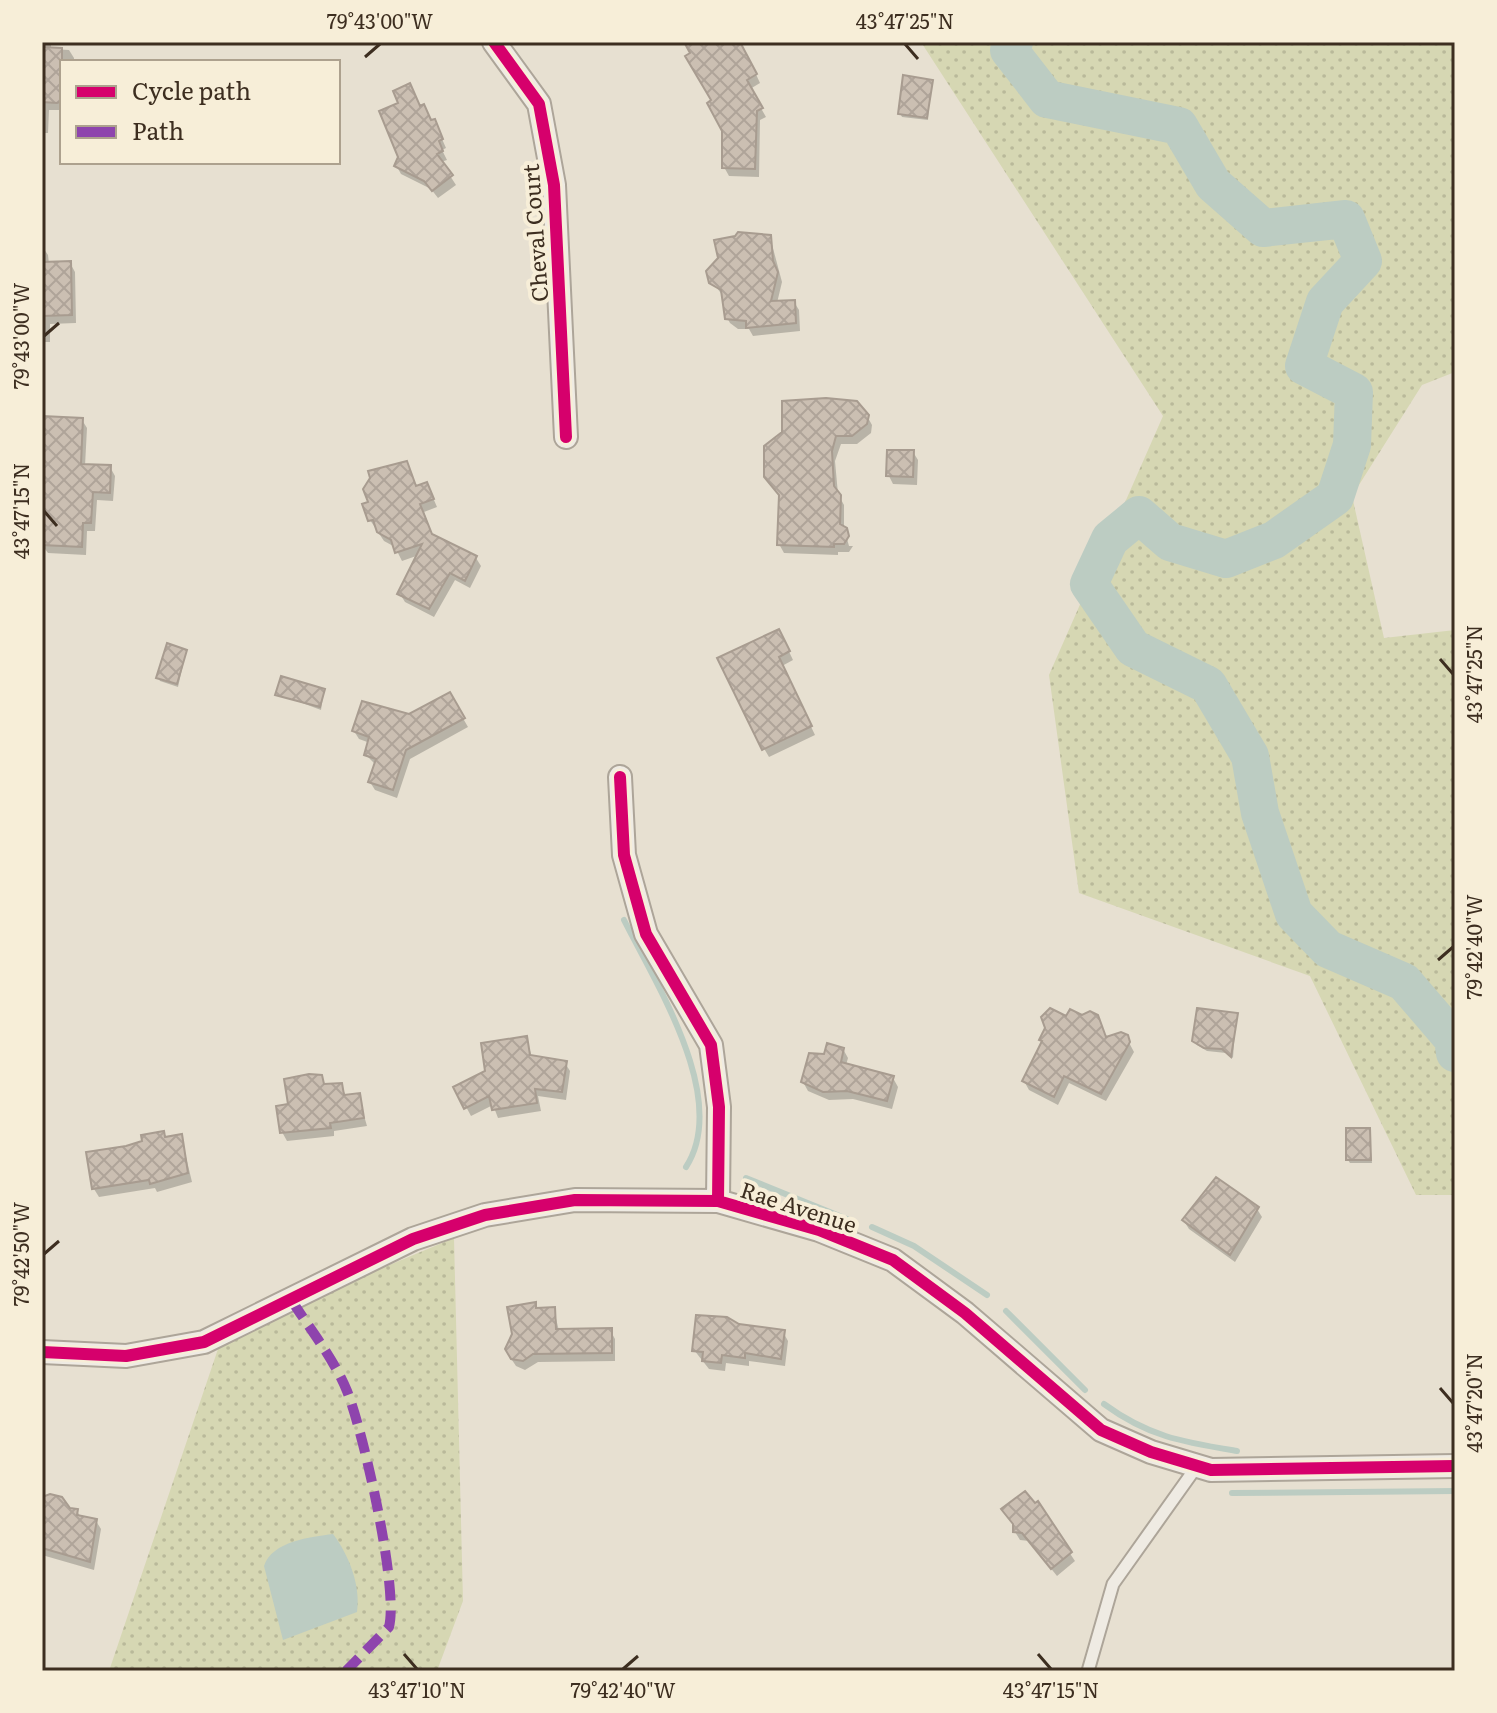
<svg xmlns="http://www.w3.org/2000/svg" width="1497" height="1713" font-family="Literata,serif">
	<style>
		.grass { fill: url(#grass-dots) }
		.water { fill: #bcccc2 }
		.shadow { fill: #0003 }
		.lines { fill: none; stroke-linecap: round; stroke-linejoin: round }
		.stream { stroke: #bcccc2; stroke-width: 6 }
		.river { stroke: #bcccc2; stroke-width: 38 }
		.building { fill: url(#building-cross-hatch); stroke: #a89c90; stroke-width: 2 }
		.lane-casing { stroke: #ada599; stroke-width: 15 }
		.street-casing { stroke: #ada599; stroke-width: 26 }
		.lane { stroke: #efebe3; stroke-width: 11 }
		.street { stroke: #efebe3; stroke-width: 22 }
		.quiet { stroke: #8e44ad; stroke-width: 10; stroke-dasharray: 20 10; stroke-linecap: butt }
		.cycleway-casing { stroke: #f7eed8; stroke-width: 17 }
		.cycleway { stroke: #d6006c; stroke-width: 12 }
		.ticks { fill: none; stroke: #3d2e20; stroke-width: 3 }
		.labels { text-anchor: middle; dominant-baseline: central; stroke-width: 8; stroke-linejoin: round; paint-order: stroke }
		.street-label { font-size: 22px; fill: #3d2e20; stroke: #f7eed8 }
		.neatline { fill: none; stroke: #3d2e20; stroke-width: 3 }
		.ticks-label { font-size: 20px; text-anchor: middle; fill: #3d2e20 }
	</style>
	<defs>
		<pattern id="grass-dots" width="8" height="8" patternUnits="userSpaceOnUse" patternTransform="scale(2)"><rect width="8" height="8" fill="#d6d7b3"/><path d="M2 2h.1M6 6h.1" fill="none" stroke="#b9b99a" stroke-width="1.8" stroke-linecap="round"/></pattern>
		<pattern id="building-cross-hatch" width="8" height="8" patternUnits="userSpaceOnUse" patternTransform="scale(2)"><rect width="8" height="8" fill="#cbbfb2"/><path d="M0 0l8 8M0 8l8-8" fill="none" stroke="#afa499"/></pattern>
	</defs>
	<rect width="100%" height="100%" fill="#e7e0d1"/>
	<path class="grass" d="M 921,42 L 1455,42 L 1455,372 L 1422,385 L 1352,496 L 1384,638 L 1455,630 L 1455,1195 L 1416,1195 L 1310,976 L 1079,893 L 1049,675 L 1163,416 Z
		M 454,1238 L 463,1601 L 437,1671 L 109,1671 L 218,1349 L 308,1299 Z"/>
	<path class="water" d="M 333,1534 C 349,1555 361,1586 357,1612 L 283,1640 L 264,1566 C 272,1541 311,1537 333,1534 Z"/>
	<path class="shadow" d="M 42,42 L 51,42 L 51,49 L 69,50 L 74,58 L 74,62 L 62,62 L 62,110 L 49,110 L 48,133 L 42,133 Z
		M 689,42 L 741,42 L 760,83 L 750,89 L 766,117 L 760,120 L 759,177 L 729,176 L 724,167 L 724,130 Z
		M 931,82 L 928,120 L 902,117 L 900,113 Z
		M 420,108 L 438,130 L 446,148 L 442,150 L 447,160 L 441,162 L 456,185 L 438,198 L 431,189 L 401,174 L 396,165 Z
		M 770,237 L 782,282 L 777,303 L 794,302 L 799,310 L 800,331 L 753,336 L 749,329 L 738,329 L 730,323 L 725,314 L 723,296 L 708,276 Z
		M 42,246 L 48,255 L 49,264 L 70,263 L 75,272 L 76,323 L 50,324 L 50,342 L 42,342 Z
		M 867,416 L 872,425 L 871,433 L 857,444 L 841,444 L 835,461 L 838,494 L 844,505 L 844,528 L 849,546 L 853,546 L 849,552 L 838,552 L 838,555 L 784,553 L 779,544 L 781,497 L 766,476 Z
		M 42,418 L 82,420 L 87,428 L 85,466 L 110,467 L 115,476 L 113,501 L 97,500 L 95,531 L 87,531 L 86,555 L 48,553 L 42,545 Z
		M 913,452 L 918,460 L 917,485 L 893,484 L 889,476 Z
		M 417,488 L 431,493 L 437,507 L 424,512 L 433,537 L 476,558 L 481,566 L 470,588 L 455,580 L 434,617 L 405,602 L 400,594 L 419,555 L 402,561 L 395,547 L 384,541 L 370,520 Z
		M 783,639 L 793,660 L 782,666 L 815,735 L 769,757 L 749,723 Z
		M 186,652 L 178,687 L 160,681 L 158,677 Z
		M 324,690 L 321,710 L 278,694 Z
		M 449,694 L 468,727 L 410,759 L 397,798 L 375,790 L 370,782 L 376,765 L 366,755 L 370,743 L 359,739 L 354,731 L 409,716 Z
		M 1236,1015 L 1233,1058 L 1226,1053 L 1207,1051 L 1197,1045 L 1194,1041 Z
		M 1097,1017 L 1107,1039 L 1126,1037 L 1134,1052 L 1106,1101 L 1069,1083 L 1058,1105 L 1029,1090 L 1024,1081 L 1067,1018 Z
		M 526,1038 L 532,1057 L 565,1063 L 570,1071 L 566,1100 L 538,1096 L 541,1111 L 498,1118 L 493,1105 L 471,1116 L 456,1088 L 487,1072 Z
		M 843,1049 L 848,1058 L 846,1065 L 893,1078 L 898,1087 L 892,1109 L 853,1099 L 829,1100 L 808,1091 L 803,1082 L 826,1056 Z
		M 321,1077 L 326,1086 L 341,1085 L 346,1096 L 358,1095 L 367,1126 L 334,1131 L 334,1136 L 287,1141 L 282,1132 L 290,1106 Z
		M 1369,1130 L 1372,1163 L 1350,1163 L 1348,1160 Z
		M 163,1134 L 166,1139 L 181,1136 L 192,1182 L 157,1192 L 155,1188 L 99,1197 L 94,1189 L 145,1143 Z
		M 1257,1209 L 1262,1217 L 1235,1262 L 1189,1229 L 1184,1221 Z
		M 535,1304 L 538,1310 L 554,1310 L 559,1331 L 610,1330 L 615,1339 L 615,1361 L 538,1362 L 525,1370 L 516,1366 L 510,1357 Z
		M 739,1326 L 783,1332 L 788,1341 L 785,1366 L 749,1361 L 749,1366 L 726,1363 L 725,1371 L 709,1369 L 694,1350 Z
		M 42,1502 L 77,1511 L 81,1518 L 96,1521 L 101,1529 L 94,1570 L 42,1555 Z
		M 1037,1504 L 1075,1561 L 1057,1576 L 1029,1541 L 1020,1540 L 1015,1532 Z"/>
	<g class="lines">
		<path class="stream" d="M 624,920 C 656,984 730,1099 686,1167
			M 746,1178 L 847,1219
			M 872,1227 L 914,1246 L 987,1295
			M 1006,1311 L 1085,1390
			M 1104,1404 C 1149,1437 1183,1442 1237,1451
			M 1232,1493 L 1455,1491"/>
		<path class="river" d="M 1014,42 L 1009,50 L 1047,99 L 1179,126 L 1213,184 L 1263,228 L 1346,219 L 1363,261 L 1325,302 L 1304,366 L 1354,392 L 1352,445 L 1335,497 L 1274,540 L 1226,559 L 1170,542 L 1139,515 L 1110,539 L 1089,584 L 1133,648 L 1208,685 L 1250,756 L 1260,813 L 1294,914 L 1328,949 L 1404,982 L 1453,1039 L 1455,1053"/>
	</g>
	<path class="building" d="M 684,42 L 740,42 L 757,74 L 747,80 L 763,108 L 757,111 L 755,169 L 722,168 L 722,131 L 707,103 L 711,100 L 685,56 L 690,53 Z
		M 42,47 L 62,48 L 62,101 L 57,103 L 42,102 Z
		M 903,75 L 933,80 L 927,118 L 898,114 Z
		M 410,83 L 420,106 L 424,104 L 431,120 L 435,119 L 443,139 L 439,141 L 443,151 L 437,154 L 453,175 L 432,191 L 424,181 L 394,166 L 398,157 L 379,111 L 398,103 L 393,91 Z
		M 738,232 L 771,235 L 773,261 L 778,272 L 771,301 L 795,300 L 796,323 L 746,328 L 746,321 L 725,319 L 721,290 L 709,283 L 706,271 L 718,258 L 714,240 L 735,236 Z
		M 71,261 L 72,315 L 42,316 L 42,262 Z
		M 826,398 L 857,401 L 869,415 L 867,424 L 852,436 L 836,436 L 832,451 L 834,486 L 841,495 L 840,524 L 847,528 L 849,536 L 844,544 L 834,544 L 834,547 L 777,545 L 779,495 L 764,477 L 764,446 L 782,432 L 782,401 Z
		M 42,416 L 83,418 L 81,464 L 111,465 L 110,493 L 93,492 L 91,523 L 83,523 L 82,547 L 42,545 Z
		M 887,450 L 914,450 L 913,477 L 886,476 Z
		M 407,461 L 416,486 L 427,482 L 434,499 L 420,504 L 432,534 L 477,556 L 465,581 L 450,573 L 429,609 L 397,594 L 422,544 L 395,553 L 391,540 L 377,532 L 373,520 L 368,521 L 362,504 L 368,502 L 363,489 L 370,478 L 368,471 Z
		M 779,629 L 790,651 L 779,657 L 812,726 L 762,750 L 717,658 Z
		M 167,643 L 187,650 L 177,684 L 156,678 Z
		M 281,676 L 325,689 L 320,707 L 275,695 Z
		M 450,692 L 465,718 L 406,750 L 393,790 L 368,782 L 376,759 L 364,755 L 369,737 L 352,731 L 362,701 L 409,714 Z
		M 1050,1008 L 1066,1016 L 1070,1009 L 1082,1015 L 1090,1011 L 1098,1015 L 1106,1037 L 1121,1032 L 1128,1035 L 1130,1042 L 1101,1094 L 1064,1076 L 1054,1097 L 1022,1081 L 1042,1041 L 1039,1040 L 1045,1028 L 1041,1017 Z
		M 1197,1008 L 1238,1013 L 1231,1057 L 1222,1049 L 1204,1048 L 1192,1041 Z
		M 527,1036 L 530,1055 L 567,1061 L 562,1092 L 535,1089 L 537,1103 L 492,1110 L 489,1096 L 464,1109 L 453,1087 L 485,1071 L 481,1043 Z
		M 827,1043 L 844,1048 L 841,1062 L 894,1076 L 887,1101 L 847,1091 L 823,1092 L 801,1082 L 809,1053 L 824,1054 Z
		M 309,1074 L 322,1075 L 324,1084 L 342,1083 L 344,1095 L 360,1093 L 364,1118 L 330,1123 L 331,1128 L 280,1133 L 276,1106 L 288,1104 L 284,1079 Z
		M 1346,1128 L 1370,1128 L 1371,1160 L 1346,1160 Z
		M 164,1131 L 165,1137 L 182,1134 L 188,1173 L 150,1184 L 149,1180 L 92,1189 L 86,1152 L 126,1146 L 142,1141 L 141,1135 Z
		M 1216,1177 L 1259,1207 L 1230,1255 L 1182,1220 Z
		M 536,1302 L 536,1308 L 555,1307 L 556,1329 L 612,1328 L 612,1353 L 533,1354 L 523,1361 L 511,1359 L 505,1349 L 512,1334 L 507,1307 Z
		M 696,1315 L 727,1317 L 739,1324 L 785,1330 L 781,1359 L 745,1353 L 745,1358 L 722,1355 L 721,1363 L 702,1361 L 703,1352 L 692,1351 Z
		M 1025,1491 L 1035,1503 L 1038,1501 L 1072,1552 L 1051,1569 L 1022,1533 L 1013,1532 L 1013,1524 L 1001,1509 Z
		M 50,1494 L 62,1497 L 70,1508 L 78,1509 L 77,1515 L 97,1519 L 90,1562 L 42,1548 L 42,1497 Z"/>
	<g class="lines">
		<defs>
			<path id="lane" d="M 1088,1671 L 1113,1584 L 1197,1466"/>
			<path id="street" d="M 494,42 L 539,104 L 554,185 L 566,437
				M 620,777 L 624,855 L 646,934 L 711,1045 L 719,1107 L 718,1201
				M 42,1352 L 126,1356 L 204,1342 L 413,1239 L 485,1215 L 575,1200 L 718,1201 L 819,1230 L 893,1260 L 965,1313 L 1101,1430 L 1151,1452 L 1211,1470 L 1455,1466"/>
		</defs>
		<use href="#lane" class="lane-casing"/>
		<use href="#street" class="street-casing"/>
		<use href="#lane" class="lane"/>
		<use href="#street" class="street"/>
		<path class="quiet" d="M 292,1301 C 310,1329 334,1359 347,1391 C 363,1431 399,1588 389,1627 L 346,1671"/>
		<defs>
			<path id="cycleway" d="M 494,42 L 539,104 L 554,185 L 566,437
				M 620,777 L 624,855 L 646,934 L 711,1045 L 719,1107 L 718,1201
				M 42,1352 L 126,1356 L 204,1342 L 413,1239 L 485,1215 L 575,1200 L 718,1201 L 819,1230 L 893,1260 L 965,1313 L 1101,1430 L 1151,1452 L 1211,1470 L 1455,1466"/>
		</defs>
		<use href="#cycleway" class="cycleway-casing"/>
		<use href="#cycleway" class="cycleway"/>
	</g>
	<path class="ticks" d="M 905,44 L 918,59M 365,57 L 380,44M 44,336 L 59,323M 44,511 L 57,526M 1440,659 L 1453,674M 1438,960 L 1453,947M 44,1254 L 59,1241M 1440,1388 L 1453,1403M 404,1654 L 417,1669M 1038,1654 L 1051,1669M 623,1669 L 638,1656"/>
	<g class="labels">
		<g class="street-label">
			<text transform="translate(534 233) rotate(-94)">Cheval Court</text>
			<text transform="translate(799 1206) rotate(18)">Rae Avenue</text>
		</g>
	</g>
	<rect width="1497" height="1713" fill="none" stroke="#f7eed8" stroke-width="88"/>
	<rect x="60" y="60" width="280" height="104" fill="#f7eed8" stroke="#ada18e" stroke-width="2"/>
	<rect x="76" y="86" width="40" height="12" fill="#d6006c" stroke="#ada18e" stroke-width="2"/>
	<text x="132" y="100" font-size="24" fill="#3d2e20">Cycle path</text>
	<rect x="76" y="126" width="40" height="12" fill="#8e44ad" stroke="#ada18e" stroke-width="2"/>
	<text x="132" y="140" font-size="24" fill="#3d2e20">Path</text>
	<rect x="44" y="44" width="1409" height="1625" class="neatline"/>
	<g class="ticks-label">
		<text x="380" y="29">79°43'00"W</text>
		<text x="905" y="29">43°47'25"N</text>
		<text transform="translate(22 336) rotate(-90)" y="7">79°43'00"W</text>
		<text transform="translate(22 511) rotate(-90)" y="7">43°47'15"N</text>
		<text transform="translate(1475 674) rotate(-90)" y="7">43°47'25"N</text>
		<text transform="translate(1475 947) rotate(-90)" y="7">79°42'40"W</text>
		<text transform="translate(22 1254) rotate(-90)" y="7">79°42'50"W</text>
		<text transform="translate(1475 1403) rotate(-90)" y="7">43°47'20"N</text>
		<text x="417" y="1698">43°47'10"N</text>
		<text x="623" y="1698">79°42'40"W</text>
		<text x="1051" y="1698">43°47'15"N</text>
	</g>
</svg>
